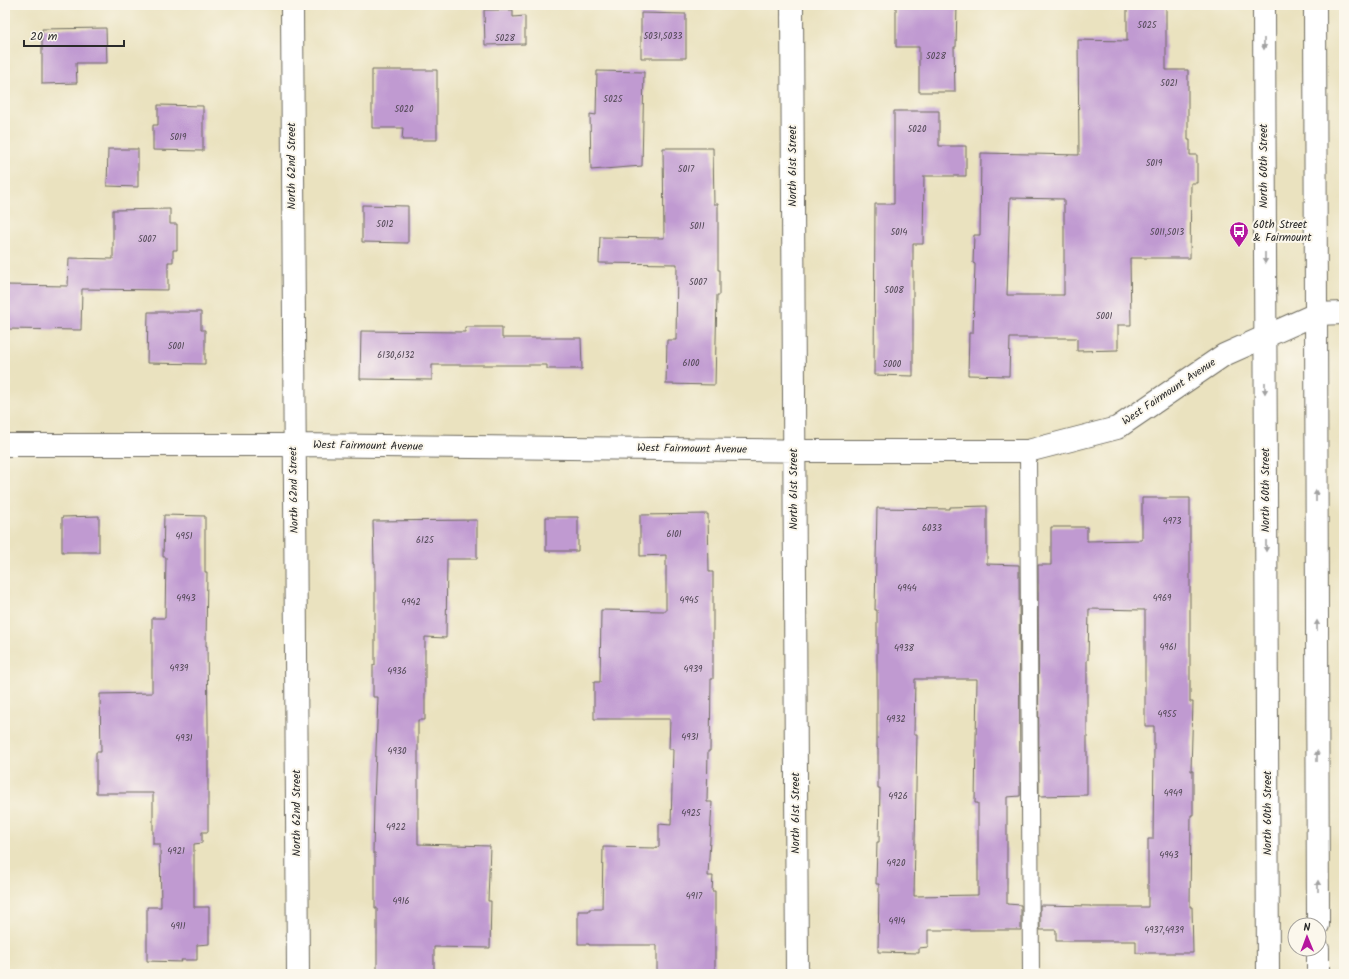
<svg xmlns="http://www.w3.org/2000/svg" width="1349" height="979" font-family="Kalam,sans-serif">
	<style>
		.building { fill: #c09ad1; fill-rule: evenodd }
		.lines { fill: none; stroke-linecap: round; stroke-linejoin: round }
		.service-casing { stroke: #6e6b5f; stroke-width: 18 }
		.minor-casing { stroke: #6e6b5f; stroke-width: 24 }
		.secondary-casing { stroke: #6e6b5f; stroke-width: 24 }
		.service { stroke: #fff; stroke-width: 16 }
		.minor { stroke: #fff; stroke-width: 22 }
		.secondary { stroke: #fff; stroke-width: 22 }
		.oneway { fill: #a0a0a0 }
		.labels { text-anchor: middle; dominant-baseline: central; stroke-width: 4; stroke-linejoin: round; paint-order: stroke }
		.number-label { font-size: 9px; fill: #504754 }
		.street-label { font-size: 11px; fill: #2b2b2b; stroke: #fbf7ec }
		.poi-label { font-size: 11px; fill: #2b2b2b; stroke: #fbf7ec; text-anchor: start }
	</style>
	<rect width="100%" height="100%" fill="#fbf7ec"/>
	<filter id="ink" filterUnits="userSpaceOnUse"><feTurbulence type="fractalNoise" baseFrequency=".025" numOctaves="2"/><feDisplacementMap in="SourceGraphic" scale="8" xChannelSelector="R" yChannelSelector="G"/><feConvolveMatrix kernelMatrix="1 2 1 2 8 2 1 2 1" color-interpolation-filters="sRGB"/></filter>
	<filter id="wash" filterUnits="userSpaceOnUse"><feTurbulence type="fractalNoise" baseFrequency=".012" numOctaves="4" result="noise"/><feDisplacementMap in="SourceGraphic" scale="16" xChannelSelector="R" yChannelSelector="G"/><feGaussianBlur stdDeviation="0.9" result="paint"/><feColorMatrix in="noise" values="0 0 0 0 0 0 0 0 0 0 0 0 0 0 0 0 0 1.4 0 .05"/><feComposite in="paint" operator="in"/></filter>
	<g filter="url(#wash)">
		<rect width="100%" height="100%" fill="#eae2bf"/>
		<g id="blocks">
			<path class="building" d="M 1127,5 L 1166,5 L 1166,70 L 1188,70 L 1188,140 L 1190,140 L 1190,155 L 1197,155 L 1197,183 L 1191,183 L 1190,258 L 1130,258 L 1131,325 L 1118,325 L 1118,350 L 1077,351 L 1077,338 L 1010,338 L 1009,376 L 968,375 L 969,333 L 973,333 L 975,264 L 973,263 L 974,235 L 980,235 L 981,153 L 1079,155 L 1078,40 L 1127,41 ZM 1010,198 L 1064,199 L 1064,295 L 1007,295 Z
				M 896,6 L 957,6 L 956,47 L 954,47 L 955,92 L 919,92 L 919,47 L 896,47 Z
				M 484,10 L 513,10 L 513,17 L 525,16 L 525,44 L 485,45 Z
				M 641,13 L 686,14 L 686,58 L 641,58 Z
				M 106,28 L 107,63 L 76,63 L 77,83 L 42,84 L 42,29 Z
				M 372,70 L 437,70 L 437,140 L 402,140 L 403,128 L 372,128 Z
				M 597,71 L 644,72 L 642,166 L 591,170 L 590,114 L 596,115 Z
				M 158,105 L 203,106 L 203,151 L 153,150 L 153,125 L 158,125 Z
				M 894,111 L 939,111 L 939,146 L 966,146 L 966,176 L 924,176 L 923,244 L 913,244 L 913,376 L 874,375 L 875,204 L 894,204 Z
				M 663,148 L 713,148 L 714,204 L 718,204 L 718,270 L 720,270 L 720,295 L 717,295 L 715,385 L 666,384 L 667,340 L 676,340 L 677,264 L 599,263 L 600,237 L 664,238 Z
				M 108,149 L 138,149 L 138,187 L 107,186 Z
				M 362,205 L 408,206 L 408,243 L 362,242 Z
				M 170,209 L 170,224 L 177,224 L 177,250 L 173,250 L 173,262 L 168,262 L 168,290 L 82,289 L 81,330 L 5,329 L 5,285 L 68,286 L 69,258 L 113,259 L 113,210 Z
				M 148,312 L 201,312 L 201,330 L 205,330 L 205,364 L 147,363 Z
				M 465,327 L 502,327 L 502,338 L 581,338 L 582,369 L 547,369 L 547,365 L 432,365 L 432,380 L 360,379 L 361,331 L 465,332 Z
				M 1142,498 L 1190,498 L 1190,702 L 1193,702 L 1191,771 L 1193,771 L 1193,815 L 1191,815 L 1190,907 L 1192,907 L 1193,953 L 1136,953 L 1136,941 L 1056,941 L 1056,930 L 1040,930 L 1040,905 L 1091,906 L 1091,907 L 1148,907 L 1148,839 L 1153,839 L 1154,746 L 1154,726 L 1145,726 L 1145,610 L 1089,609 L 1088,660 L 1087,660 L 1087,795 L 1039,796 L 1038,565 L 1051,565 L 1051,527 L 1087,527 L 1087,541 L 1142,540 Z
				M 987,506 L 987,564 L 1019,565 L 1020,796 L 1007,797 L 1007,904 L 1021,905 L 1021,930 L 928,930 L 928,947 L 919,948 L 919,953 L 878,952 L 879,884 L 876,884 L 877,842 L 879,842 L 880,788 L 878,788 L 878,748 L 877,748 L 877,610 L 875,610 L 877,508 L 950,509 L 950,507 ZM 915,679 L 977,679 L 975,803 L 978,803 L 978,895 L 914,896 L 917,734 L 914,734 Z
				M 708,514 L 709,572 L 713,572 L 713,679 L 711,679 L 710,751 L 708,751 L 707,802 L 712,802 L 708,876 L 713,876 L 712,891 L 715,891 L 715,974 L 657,974 L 657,945 L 589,945 L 589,944 L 578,944 L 578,911 L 589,911 L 589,909 L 602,909 L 603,847 L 656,848 L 656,847 L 659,847 L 659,824 L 671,825 L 673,749 L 669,749 L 670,719 L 594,719 L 594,682 L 600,682 L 601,610 L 666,611 L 666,555 L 640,556 L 640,515 Z
				M 164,515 L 205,516 L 205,572 L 207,572 L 206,646 L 207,646 L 208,722 L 208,832 L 202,832 L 202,843 L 194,844 L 194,907 L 209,907 L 209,944 L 197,945 L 197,960 L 181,960 L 182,962 L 147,961 L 147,907 L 161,907 L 160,844 L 153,844 L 153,793 L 96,793 L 96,752 L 101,752 L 100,694 L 152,693 L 152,618 L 165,618 L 166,557 L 163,557 Z
				M 99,516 L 99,552 L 62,552 L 62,517 Z
				M 546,517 L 578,517 L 578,551 L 546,551 Z
				M 477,520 L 477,559 L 447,559 L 446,638 L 425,637 L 425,720 L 418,720 L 418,844 L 490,846 L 488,901 L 491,901 L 490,948 L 434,947 L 434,974 L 377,974 L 377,908 L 375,908 L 375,853 L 373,853 L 374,803 L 378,697 L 373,697 L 373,665 L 375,665 L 375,563 L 374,563 L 373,521 Z"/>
		</g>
	</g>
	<g filter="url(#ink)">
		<use href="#blocks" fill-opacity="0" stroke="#6e6b5f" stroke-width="1"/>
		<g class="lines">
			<defs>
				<path id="service" d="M 1028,451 L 1031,974"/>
				<path id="minor" d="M 292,5 L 298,974
					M 792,5 L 797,974
					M 5,445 L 294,445 L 827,451 L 1028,451 L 1117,428 L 1224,355 L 1316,314 L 1344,313"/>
				<path id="secondary" d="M 1264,5 L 1268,974
					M 1315,5 L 1318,925
					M 1318,949 L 1318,974"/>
			</defs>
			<use href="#service" class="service-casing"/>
			<use href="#minor" class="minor-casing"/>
			<use href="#secondary" class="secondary-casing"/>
			<use href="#service" class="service"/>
			<use href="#minor" class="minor"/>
			<use href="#secondary" class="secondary"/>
		</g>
		<defs><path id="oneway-solid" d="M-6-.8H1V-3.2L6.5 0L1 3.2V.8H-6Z"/></defs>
		<g class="oneway">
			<use href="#oneway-solid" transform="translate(1264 44) rotate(90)"/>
			<use href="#oneway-solid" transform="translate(1265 258) rotate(90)"/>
			<use href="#oneway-solid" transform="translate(1265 388) rotate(90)"/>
			<use href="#oneway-solid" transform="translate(1316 496) rotate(-90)"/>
			<use href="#oneway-solid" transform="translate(1266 546) rotate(90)"/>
			<use href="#oneway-solid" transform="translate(1317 626) rotate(-90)"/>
			<use href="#oneway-solid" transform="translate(1317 756) rotate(-90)"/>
			<use href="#oneway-solid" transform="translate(1318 886) rotate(-90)"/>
		</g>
	</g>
	<defs>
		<symbol id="bus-pin" viewBox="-11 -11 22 30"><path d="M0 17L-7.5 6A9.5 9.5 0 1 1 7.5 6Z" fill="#b5179e" stroke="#fbf7ec"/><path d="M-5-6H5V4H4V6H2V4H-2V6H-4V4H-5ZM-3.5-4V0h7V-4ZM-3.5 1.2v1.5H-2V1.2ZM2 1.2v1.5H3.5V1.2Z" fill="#fff"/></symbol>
	</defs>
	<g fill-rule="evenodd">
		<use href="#bus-pin" x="1228" y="220" width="22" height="30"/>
	</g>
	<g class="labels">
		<g class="number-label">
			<text x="1147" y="25">5025</text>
			<text x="663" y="36">5031,5033</text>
			<text x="505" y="38">5028</text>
			<text x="936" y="56">5028</text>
			<text x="1169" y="83">5021</text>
			<text x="613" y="99">5025</text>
			<text x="404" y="109">5020</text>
			<text x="917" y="129">5020</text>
			<text x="178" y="137">5019</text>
			<text x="1154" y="163">5019</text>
			<text x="686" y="169">5017</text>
			<text x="385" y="224">5012</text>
			<text x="697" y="226">5011</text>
			<text x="899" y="232">5014</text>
			<text x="1167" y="232">5011,5013</text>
			<text x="147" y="239">5007</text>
			<text x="698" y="282">5007</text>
			<text x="894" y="290">5008</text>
			<text x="1104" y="316">5001</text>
			<text x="176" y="346">5001</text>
			<text x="396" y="355">6130,6132</text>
			<text x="691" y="363">6100</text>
			<text x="892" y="364">5000</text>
			<text x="1172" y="521">4973</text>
			<text x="932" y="528">6033</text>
			<text x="674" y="534">6101</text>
			<text x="184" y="536">4951</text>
			<text x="425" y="540">6125</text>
			<text x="907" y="588">4944</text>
			<text x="186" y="598">4943</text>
			<text x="1162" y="598">4969</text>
			<text x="689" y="600">4945</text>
			<text x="411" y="602">4942</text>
			<text x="1168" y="647">4961</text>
			<text x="904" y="648">4938</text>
			<text x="179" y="668">4939</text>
			<text x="693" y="669">4939</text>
			<text x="397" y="671">4936</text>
			<text x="1167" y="714">4955</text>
			<text x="896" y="719">4932</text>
			<text x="690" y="737">4931</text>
			<text x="184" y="738">4931</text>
			<text x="397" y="751">4930</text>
			<text x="1173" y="793">4949</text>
			<text x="898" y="796">4926</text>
			<text x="691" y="813">4925</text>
			<text x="396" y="827">4922</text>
			<text x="176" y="851">4921</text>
			<text x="1169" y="855">4943</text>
			<text x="896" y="863">4920</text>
			<text x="694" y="896">4917</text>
			<text x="401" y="901">4916</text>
			<text x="897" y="921">4914</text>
			<text x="178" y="926">4911</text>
			<text x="1164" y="930">4937,4939</text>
		</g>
		<g class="street-label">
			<text transform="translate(292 166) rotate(-90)">North 62nd Street</text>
			<text transform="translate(793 166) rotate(-90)">North 61st Street</text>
			<text transform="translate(1264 166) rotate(-90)">North 60th Street</text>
			<text transform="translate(1169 392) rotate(-34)">West Fairmount Avenue</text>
			<text transform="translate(368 446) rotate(1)">West Fairmount Avenue</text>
			<text transform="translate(692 449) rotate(1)">West Fairmount Avenue</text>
			<text transform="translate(794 489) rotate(-90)">North 61st Street</text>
			<text transform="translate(294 490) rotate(-91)">North 62nd Street</text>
			<text transform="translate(1266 490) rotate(-90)">North 60th Street</text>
			<text transform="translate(297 813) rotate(-90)">North 62nd Street</text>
			<text transform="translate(796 813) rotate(-90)">North 61st Street</text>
			<text transform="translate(1268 813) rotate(-90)">North 60th Street</text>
		</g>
		<g class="poi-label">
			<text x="1253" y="225">60th Street<tspan x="1253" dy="13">&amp; Fairmount</tspan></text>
		</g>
	</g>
	<rect width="1349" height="979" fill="none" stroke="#fbf7ec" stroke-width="20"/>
	<g transform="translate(1307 937) rotate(359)"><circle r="19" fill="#fbf7ec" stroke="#a8a59f"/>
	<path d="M0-3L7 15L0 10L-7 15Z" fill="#b5179e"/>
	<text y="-6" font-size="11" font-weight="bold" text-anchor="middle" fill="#2b2b2b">N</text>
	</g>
	<path d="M24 40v6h100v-6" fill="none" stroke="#2b2b2b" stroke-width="2"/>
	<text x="30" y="40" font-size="12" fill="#2b2b2b" stroke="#fbf7ec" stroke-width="3" paint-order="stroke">20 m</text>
</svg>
